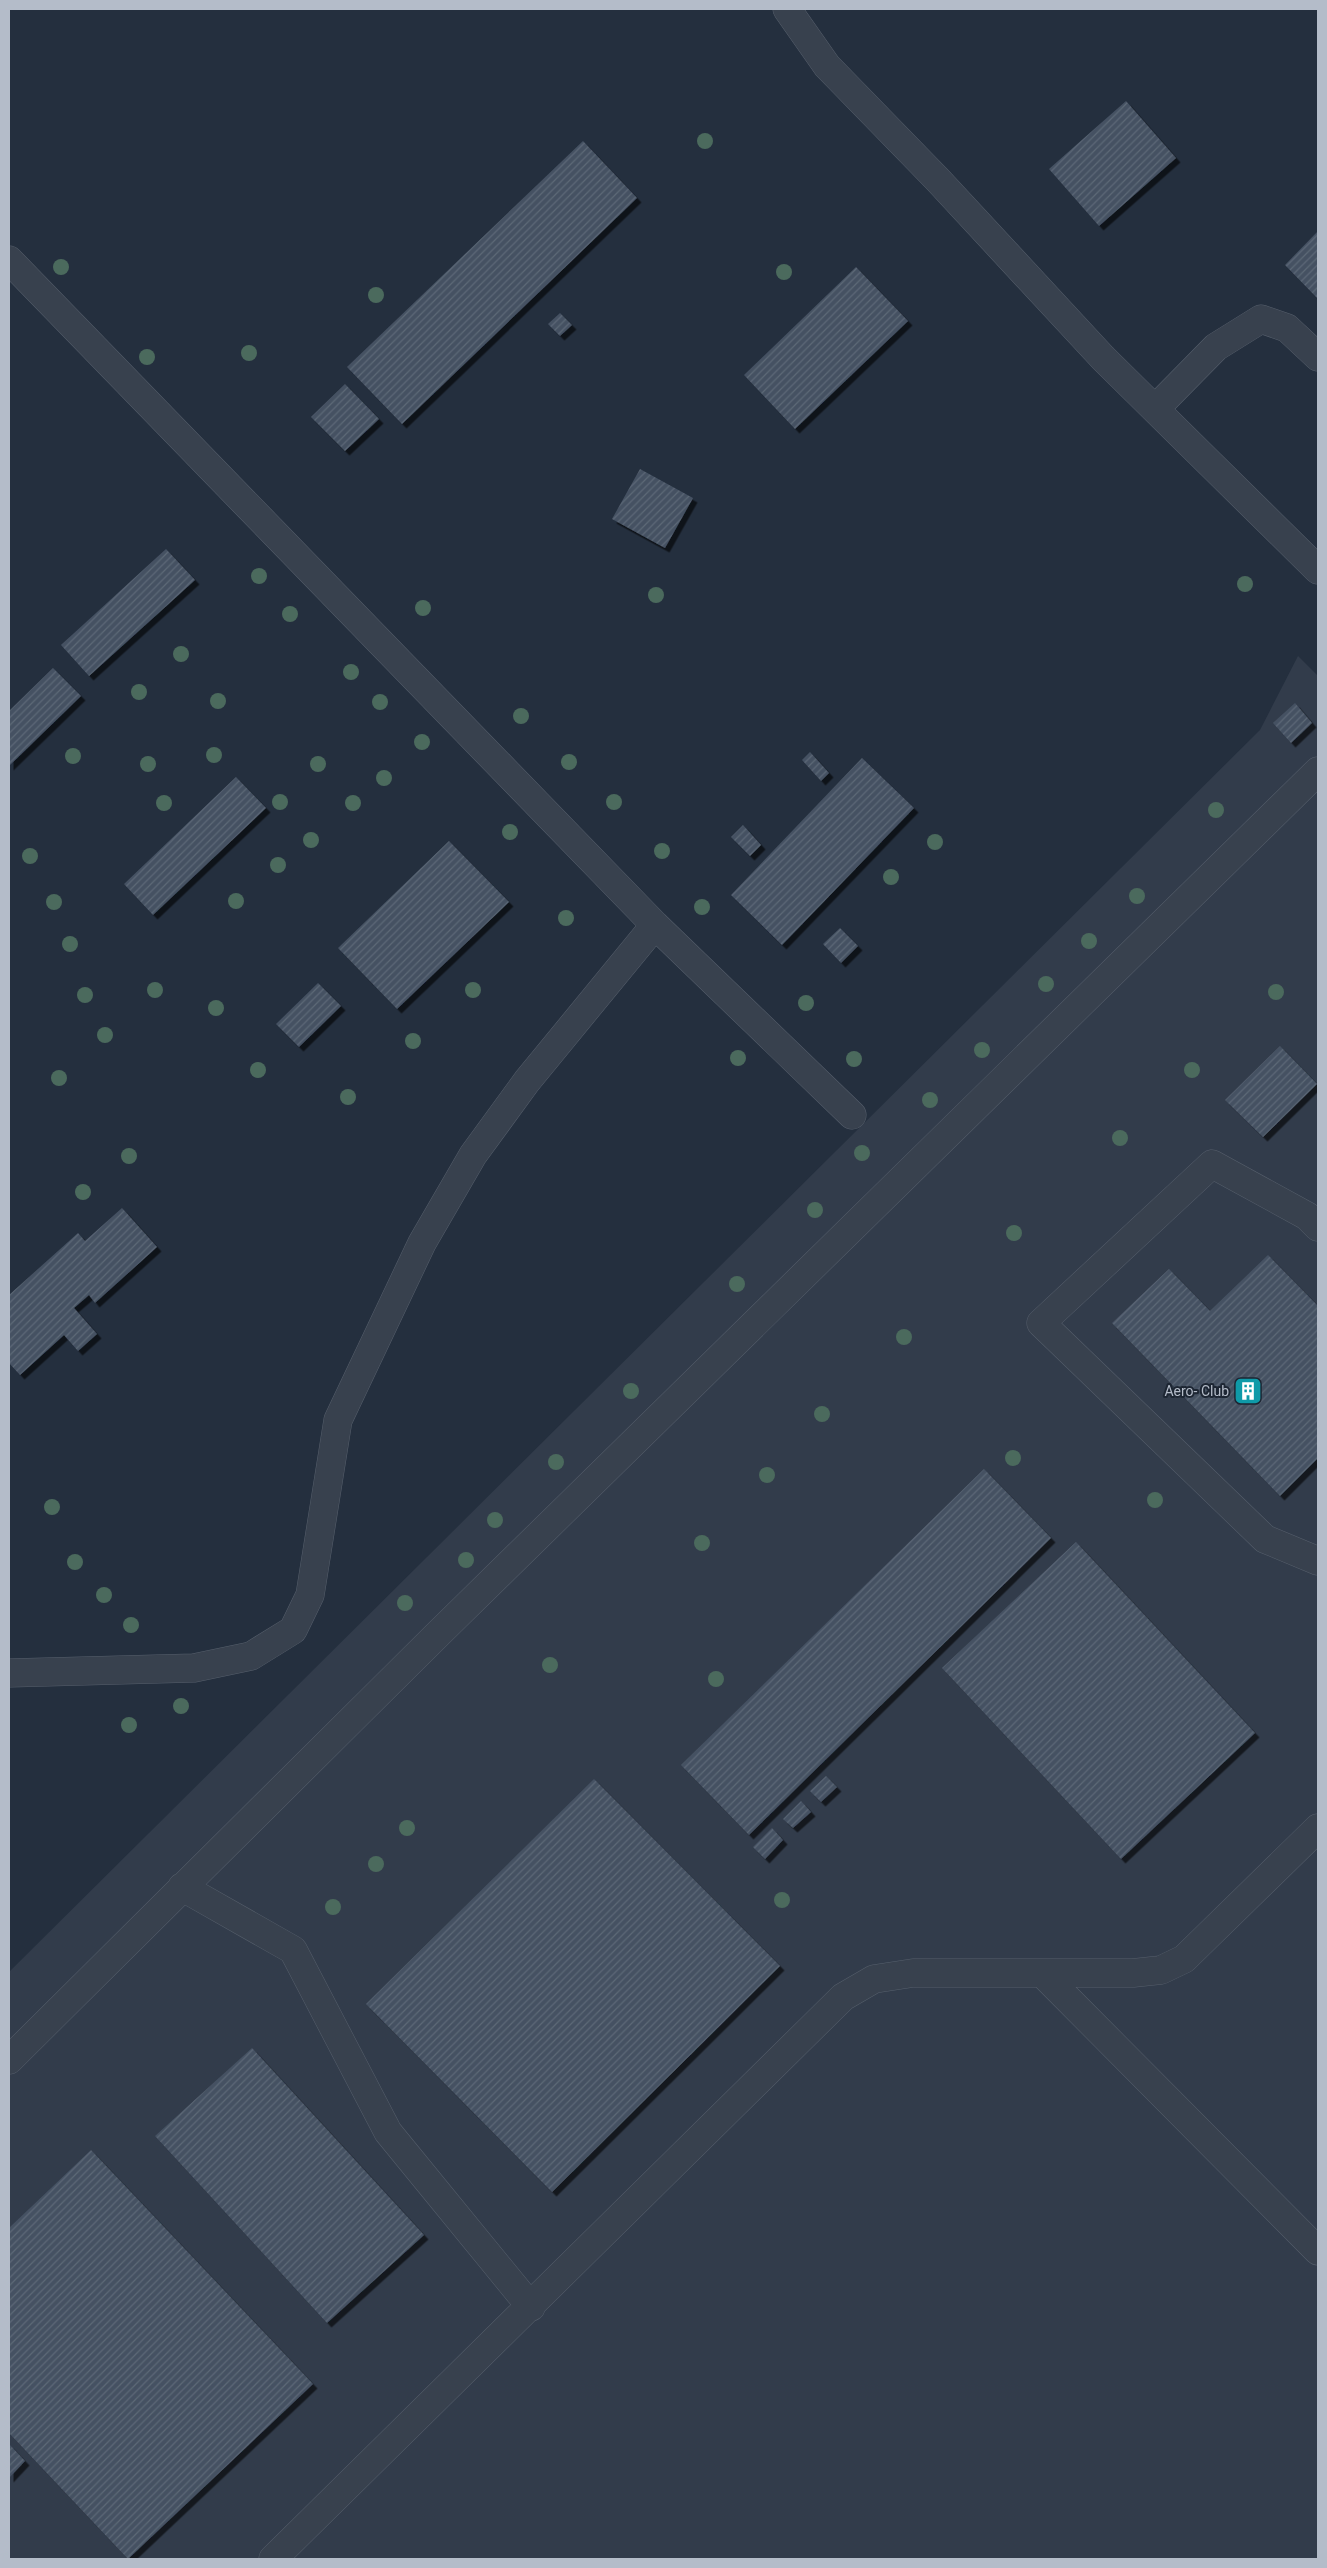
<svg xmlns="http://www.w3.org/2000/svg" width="1327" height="2568" font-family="Roboto,sans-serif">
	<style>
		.airport { fill: #323c4b }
		.building { fill: url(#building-hatch); filter: url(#shadow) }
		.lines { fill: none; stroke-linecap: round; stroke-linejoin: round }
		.minor-casing { stroke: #565f6c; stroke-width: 29 }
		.minor { stroke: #38414e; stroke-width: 28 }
		.tree { fill: #4b6a5d }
		.labels { text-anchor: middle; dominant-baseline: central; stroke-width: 4; stroke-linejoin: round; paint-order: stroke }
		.poi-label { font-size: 14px; fill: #b4bcc9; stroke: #1d2633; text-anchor: end }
	</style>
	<defs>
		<pattern id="building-hatch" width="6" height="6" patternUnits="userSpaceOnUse" patternTransform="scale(1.25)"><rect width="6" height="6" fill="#455162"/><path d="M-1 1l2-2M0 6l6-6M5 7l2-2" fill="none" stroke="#5d6877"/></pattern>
		<filter id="shadow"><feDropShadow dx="4.5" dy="4.5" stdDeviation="0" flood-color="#0009"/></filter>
	</defs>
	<rect width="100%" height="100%" fill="#242f3e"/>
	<path class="airport" d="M 1298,656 L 1318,676 L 1318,2559 L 9,2559 L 9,1972 L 1260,730 Z"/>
	<path class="building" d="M 1126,101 L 1176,158 L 1099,226 L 1049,169 Z
		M 583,141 L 637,198 L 402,424 L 347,367 Z
		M 1318,231 L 1318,299 L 1285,265 Z
		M 856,267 L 908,321 L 795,429 L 744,375 Z
		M 560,313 L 572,325 L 560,336 L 548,324 Z
		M 345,384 L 379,419 L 345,451 L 311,417 Z
		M 640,469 L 693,498 L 665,548 L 612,519 Z
		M 166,549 L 195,580 L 89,676 L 61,645 Z
		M 53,668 L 81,696 L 9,766 L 9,711 Z
		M 1295,703 L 1312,723 L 1291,743 L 1273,723 Z
		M 810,752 L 829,773 L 821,781 L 802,760 Z
		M 862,758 L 914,808 L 782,945 L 731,895 Z
		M 236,777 L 266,808 L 153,915 L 124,884 Z
		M 743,825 L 761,845 L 750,856 L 731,837 Z
		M 449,841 L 509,902 L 397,1009 L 338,948 Z
		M 840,928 L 858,946 L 841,963 L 823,944 Z
		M 318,983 L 341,1006 L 299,1047 L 276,1024 Z
		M 1280,1046 L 1317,1084 L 1263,1137 L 1225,1100 Z
		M 122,1208 L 157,1247 L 95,1303 L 89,1295 L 74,1308 L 97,1334 L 78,1351 L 64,1335 L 20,1375 L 9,1363 L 9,1295 L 78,1233 L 85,1241 Z
		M 1268,1255 L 1318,1306 L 1318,1458 L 1280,1496 L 1112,1323 L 1169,1269 L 1210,1311 Z
		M 984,1469 L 1051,1538 L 749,1835 L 681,1765 Z
		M 1076,1542 L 1255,1733 L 1121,1859 L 942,1668 Z
		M 826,1776 L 837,1787 L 821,1802 L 810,1791 Z
		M 594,1779 L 780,1966 L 552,2192 L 366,2004 Z
		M 801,1801 L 811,1812 L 793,1828 L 783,1819 Z
		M 772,1828 L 783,1840 L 765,1859 L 753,1847 Z
		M 252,2048 L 424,2235 L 327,2323 L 155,2136 Z
		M 91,2150 L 313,2384 L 128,2559 L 9,2433 L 9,2228 Z
		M 9,2444 L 25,2461 L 9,2478 Z"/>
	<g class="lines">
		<defs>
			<path id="minor" d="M 787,9 L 827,66 L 938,180 L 1103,358 L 1318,570
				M 9,260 L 655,925 L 852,1115
				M 1155,409 L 1216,347 L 1261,319 L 1287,328 L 1318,357
				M 1318,1227 L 1307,1216 L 1212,1164 L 1041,1323 L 1265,1539 L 1318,1561
				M 9,1673 L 194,1668 L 251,1656 L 293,1630 L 310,1595 L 338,1420 L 422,1243 L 473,1155 L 527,1081 L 655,925
				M 182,1887 L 293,1950 L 388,2132 L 531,2307
				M 1042,1973 L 1318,2251
				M 9,2060 L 436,1636 L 1318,771
				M 273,2559 L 843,1997 L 874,1979 L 913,1973 L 1133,1973 L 1161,1970 L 1184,1959 L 1318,1828"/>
		</defs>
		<use href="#minor" class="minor-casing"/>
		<use href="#minor" class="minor"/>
	</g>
	<g class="tree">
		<circle cx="705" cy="141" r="8"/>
		<circle cx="61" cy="267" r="8"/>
		<circle cx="784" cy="272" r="8"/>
		<circle cx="376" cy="295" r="8"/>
		<circle cx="249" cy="353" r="8"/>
		<circle cx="147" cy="357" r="8"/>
		<circle cx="259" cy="576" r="8"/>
		<circle cx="1245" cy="584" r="8"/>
		<circle cx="656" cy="595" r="8"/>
		<circle cx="423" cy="608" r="8"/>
		<circle cx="290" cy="614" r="8"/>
		<circle cx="181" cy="654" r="8"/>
		<circle cx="351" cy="672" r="8"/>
		<circle cx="139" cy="692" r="8"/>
		<circle cx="218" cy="701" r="8"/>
		<circle cx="380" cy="702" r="8"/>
		<circle cx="521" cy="716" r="8"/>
		<circle cx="422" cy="742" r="8"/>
		<circle cx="214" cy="755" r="8"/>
		<circle cx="73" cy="756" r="8"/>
		<circle cx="569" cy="762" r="8"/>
		<circle cx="148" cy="764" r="8"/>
		<circle cx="318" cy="764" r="8"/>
		<circle cx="384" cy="778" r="8"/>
		<circle cx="280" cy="802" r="8"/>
		<circle cx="614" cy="802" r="8"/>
		<circle cx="164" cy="803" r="8"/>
		<circle cx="353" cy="803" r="8"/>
		<circle cx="1216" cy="810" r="8"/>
		<circle cx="510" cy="832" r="8"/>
		<circle cx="311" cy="840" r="8"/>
		<circle cx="935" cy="842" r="8"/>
		<circle cx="662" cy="851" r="8"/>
		<circle cx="30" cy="856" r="8"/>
		<circle cx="278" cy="865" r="8"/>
		<circle cx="891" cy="877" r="8"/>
		<circle cx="1137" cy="896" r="8"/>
		<circle cx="236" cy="901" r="8"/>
		<circle cx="54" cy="902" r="8"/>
		<circle cx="702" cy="907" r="8"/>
		<circle cx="566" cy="918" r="8"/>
		<circle cx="1089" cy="941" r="8"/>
		<circle cx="70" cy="944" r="8"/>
		<circle cx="1046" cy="984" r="8"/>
		<circle cx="155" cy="990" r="8"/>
		<circle cx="473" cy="990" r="8"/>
		<circle cx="1276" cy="992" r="8"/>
		<circle cx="85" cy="995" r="8"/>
		<circle cx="806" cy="1003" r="8"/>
		<circle cx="216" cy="1008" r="8"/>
		<circle cx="105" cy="1035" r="8"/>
		<circle cx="413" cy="1041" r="8"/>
		<circle cx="982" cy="1050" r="8"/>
		<circle cx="738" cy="1058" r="8"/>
		<circle cx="854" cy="1059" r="8"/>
		<circle cx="258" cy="1070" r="8"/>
		<circle cx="1192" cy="1070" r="8"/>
		<circle cx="59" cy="1078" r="8"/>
		<circle cx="348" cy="1097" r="8"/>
		<circle cx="930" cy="1100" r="8"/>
		<circle cx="1120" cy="1138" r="8"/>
		<circle cx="862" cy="1153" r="8"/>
		<circle cx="129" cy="1156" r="8"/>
		<circle cx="83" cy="1192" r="8"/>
		<circle cx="815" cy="1210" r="8"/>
		<circle cx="1014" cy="1233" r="8"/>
		<circle cx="737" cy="1284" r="8"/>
		<circle cx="904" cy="1337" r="8"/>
		<circle cx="631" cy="1391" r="8"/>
		<circle cx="822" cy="1414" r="8"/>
		<circle cx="1013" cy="1458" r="8"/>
		<circle cx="556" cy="1462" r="8"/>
		<circle cx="767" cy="1475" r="8"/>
		<circle cx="1155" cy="1500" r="8"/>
		<circle cx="52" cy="1507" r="8"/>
		<circle cx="495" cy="1520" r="8"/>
		<circle cx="702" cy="1543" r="8"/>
		<circle cx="466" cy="1560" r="8"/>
		<circle cx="75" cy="1562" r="8"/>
		<circle cx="104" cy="1595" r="8"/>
		<circle cx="405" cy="1603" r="8"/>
		<circle cx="131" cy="1625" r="8"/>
		<circle cx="550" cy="1665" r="8"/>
		<circle cx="716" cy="1679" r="8"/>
		<circle cx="181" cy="1706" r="8"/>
		<circle cx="129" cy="1725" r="8"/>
		<circle cx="407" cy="1828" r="8"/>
		<circle cx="376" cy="1864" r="8"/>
		<circle cx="782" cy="1900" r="8"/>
		<circle cx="333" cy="1907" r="8"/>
	</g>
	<defs>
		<symbol id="building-square" viewBox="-11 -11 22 22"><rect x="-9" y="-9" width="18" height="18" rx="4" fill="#0f9aa8" stroke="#1d2633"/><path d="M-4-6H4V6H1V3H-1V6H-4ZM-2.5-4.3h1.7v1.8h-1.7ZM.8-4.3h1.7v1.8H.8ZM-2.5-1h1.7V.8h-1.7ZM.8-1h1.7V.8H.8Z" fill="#fff"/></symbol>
	</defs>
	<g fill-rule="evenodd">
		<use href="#building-square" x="1232" y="1375" width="32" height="32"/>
	</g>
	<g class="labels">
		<g class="poi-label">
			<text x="1229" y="1391">Aero- Club</text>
		</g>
	</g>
	<rect width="1327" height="2568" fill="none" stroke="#b4bcc9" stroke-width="20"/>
</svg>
